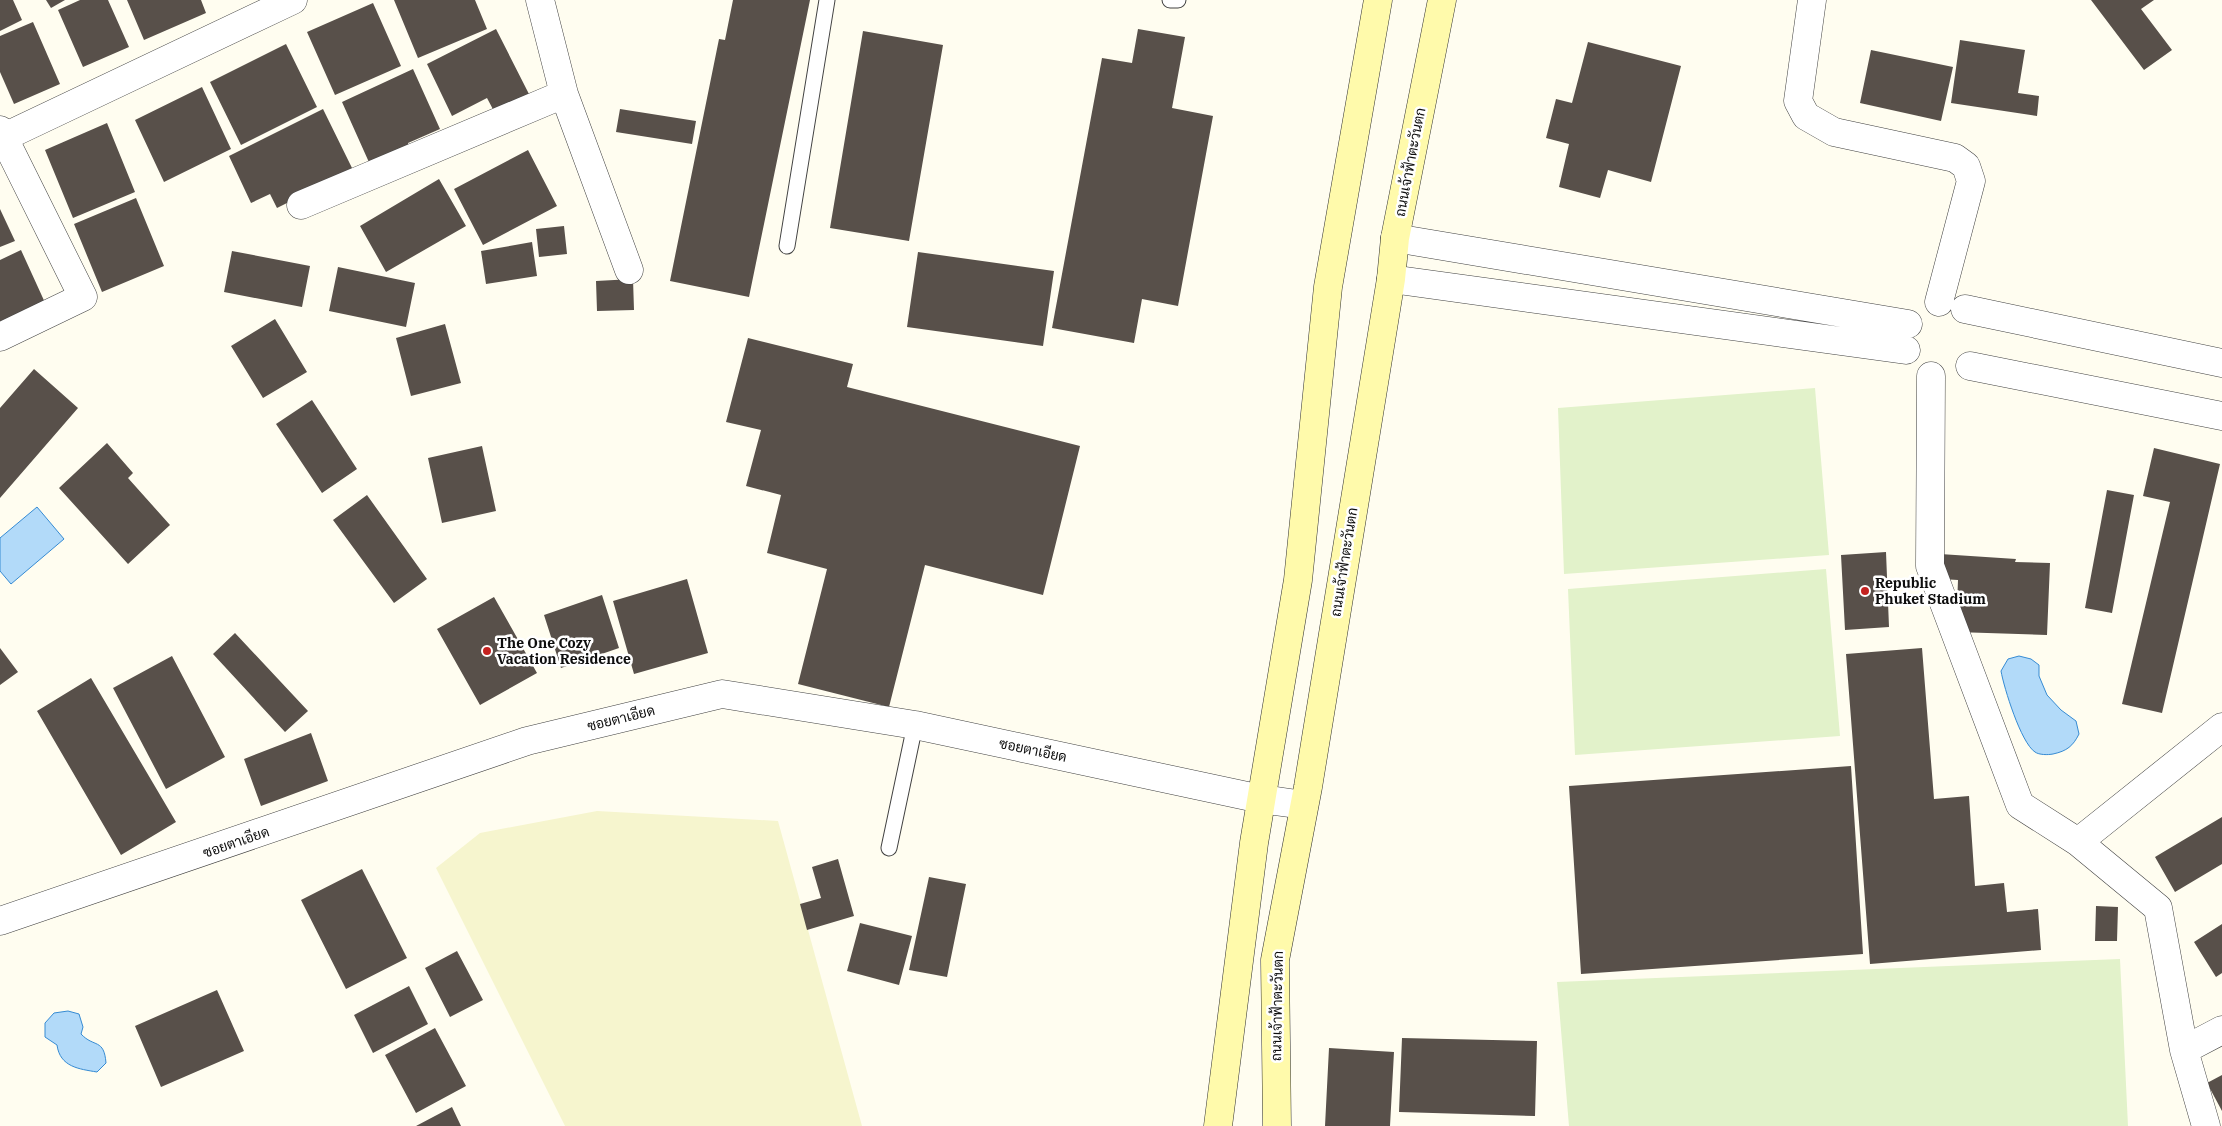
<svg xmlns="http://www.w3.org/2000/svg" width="2222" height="1126" font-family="'IBM Plex Serif',Sarabun,serif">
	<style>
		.farmland { fill: #f6f5ce }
		.pitch { fill: #e2f2ca }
		.water { fill: #b2daf9; stroke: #368bd3 }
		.building { fill: #58504a }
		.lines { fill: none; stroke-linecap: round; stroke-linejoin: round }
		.service-casing { stroke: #414141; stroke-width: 17 }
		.minor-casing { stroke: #414141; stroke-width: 29 }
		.tertiary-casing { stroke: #414141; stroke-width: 29 }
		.secondary-casing { stroke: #303030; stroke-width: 29 }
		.service { stroke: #fff; stroke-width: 15 }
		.minor { stroke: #fff; stroke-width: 28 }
		.tertiary { stroke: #fff; stroke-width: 28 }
		.secondary { stroke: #fffaab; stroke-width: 28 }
		.poi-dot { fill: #c42220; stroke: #fff; stroke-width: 2 }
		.labels { text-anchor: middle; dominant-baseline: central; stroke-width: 5; stroke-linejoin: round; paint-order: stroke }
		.street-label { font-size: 14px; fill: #0e0e0e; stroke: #fff }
		.poi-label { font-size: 14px; font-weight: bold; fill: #0e0e0e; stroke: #fff; text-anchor: start }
	</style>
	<rect width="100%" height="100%" fill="#fffdf0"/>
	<path class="farmland" d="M 597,811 L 778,821 L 862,1126 L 565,1126 L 436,868 L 480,833 Z"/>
	<path class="pitch" d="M 1815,388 L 1829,555 L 1564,574 L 1558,408 Z
		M 1826,569 L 1840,736 L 1575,755 L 1568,589 Z
		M 2120,959 L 2128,1126 L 1569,1126 L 1557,982 Z"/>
	<path class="water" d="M 37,507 L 64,539 L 11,584 L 0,571 L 0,538 Z
		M 2019,656 L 2031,659 L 2039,665 L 2039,676 L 2047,695 L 2061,710 L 2076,721 L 2079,734 C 2073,746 2067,751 2053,754 C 2048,755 2039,755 2035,752 C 2021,743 2004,688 2001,671 L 2008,659 Z
		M 68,1011 L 79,1014 L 83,1027 L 81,1034 C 94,1048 104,1038 106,1063 L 97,1072 C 79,1069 60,1067 57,1045 L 45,1037 L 45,1023 L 54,1013 Z"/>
	<path class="building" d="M 0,0 L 13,0 L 22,20 L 0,31 Z
		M 46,0 L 65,0 L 51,8 Z
		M 80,0 L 108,0 L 129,47 L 83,67 L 58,10 Z
		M 127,0 L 201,0 L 206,13 L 144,40 Z
		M 394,0 L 475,0 L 487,29 L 418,58 Z
		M 733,0 L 810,0 L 749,297 L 670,281 L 719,39 L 725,40 Z
		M 2091,0 L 2154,0 L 2141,9 L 2172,50 L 2144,70 Z
		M 373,3 L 401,66 L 335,95 L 307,32 Z
		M 33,22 L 60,84 L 14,104 L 0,72 L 0,36 Z
		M 496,29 L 531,98 L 496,115 L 487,98 L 452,116 L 427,64 Z
		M 1138,29 L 1185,37 L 1172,108 L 1213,116 L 1178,306 L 1142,299 L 1134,343 L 1052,328 L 1102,58 L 1132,63 Z
		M 863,31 L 943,45 L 909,241 L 830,228 Z
		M 1960,40 L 2025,50 L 2018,93 L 2039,96 L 2037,116 L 1951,103 Z
		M 1588,42 L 1681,66 L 1651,182 L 1608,170 L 1600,198 L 1559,187 L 1569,144 L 1546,138 L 1556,99 L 1572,103 Z
		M 286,44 L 317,107 L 241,145 L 210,82 Z
		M 1871,50 L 1953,67 L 1941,121 L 1860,103 Z
		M 413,69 L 440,129 L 408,143 L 411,152 L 372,169 L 342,102 Z
		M 202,87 L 231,149 L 164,182 L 135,120 Z
		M 323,109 L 353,170 L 277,208 L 270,194 L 251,203 L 229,156 Z
		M 620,109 L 696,121 L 692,144 L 616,132 Z
		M 107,123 L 135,192 L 73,218 L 45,150 Z
		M 528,150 L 557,206 L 483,245 L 454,189 Z
		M 439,179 L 466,226 L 386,272 L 360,226 Z
		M 136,198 L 164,266 L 102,292 L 74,224 Z
		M 0,209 L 15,241 L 0,247 Z
		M 564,226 L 567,254 L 539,257 L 536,229 Z
		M 532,242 L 537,276 L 486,284 L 481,251 Z
		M 21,250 L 47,307 L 0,329 L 0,260 Z
		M 232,251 L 310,266 L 302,307 L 224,292 Z
		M 918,252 L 1054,271 L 1043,346 L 907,327 Z
		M 338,267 L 415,283 L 406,327 L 329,311 Z
		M 633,279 L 634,310 L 597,311 L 596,281 Z
		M 275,319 L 307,372 L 263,398 L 231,346 Z
		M 445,324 L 461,383 L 411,396 L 396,338 Z
		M 748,338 L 853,364 L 847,387 L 1080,446 L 1043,595 L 925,565 L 889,707 L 798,684 L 827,569 L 767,553 L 781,495 L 746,486 L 761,430 L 726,422 Z
		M 34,369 L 78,408 L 0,498 L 0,408 Z
		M 312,400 L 357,469 L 322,493 L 276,424 Z
		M 107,443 L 133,473 L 128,478 L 170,525 L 128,564 L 59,488 Z
		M 482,446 L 496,511 L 442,523 L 428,458 Z
		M 2154,448 L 2220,464 L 2162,713 L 2122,704 L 2170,502 L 2143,496 Z
		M 2107,490 L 2134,495 L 2112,613 L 2085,608 Z
		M 367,495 L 427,579 L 394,603 L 333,520 Z
		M 1886,552 L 1889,627 L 1845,630 L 1841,555 Z
		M 1940,554 L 2016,559 L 2015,562 L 2050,563 L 2047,635 L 1956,632 L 1958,580 L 1941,579 Z
		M 687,579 L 708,653 L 634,674 L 613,601 Z
		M 602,595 L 619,648 L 561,668 L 544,615 Z
		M 494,597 L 537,673 L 480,705 L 437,629 Z
		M 235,633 L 308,711 L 285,732 L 213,654 Z
		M 0,648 L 18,672 L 0,685 Z
		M 1922,648 L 1934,799 L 1969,796 L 1975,886 L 2004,883 L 2007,912 L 2038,909 L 2041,950 L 1870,964 L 1846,654 Z
		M 172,656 L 225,757 L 166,789 L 113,688 Z
		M 91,678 L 176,822 L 121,855 L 37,711 Z
		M 311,733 L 328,781 L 261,806 L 244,759 Z
		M 1851,766 L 1863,954 L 1581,974 L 1569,786 Z
		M 2222,817 L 2222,864 L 2175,892 L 2155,857 Z
		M 838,859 L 854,916 L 807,930 L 800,904 L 821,898 L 812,867 Z
		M 362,869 L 407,958 L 346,989 L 301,900 Z
		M 929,877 L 966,884 L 947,977 L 909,970 Z
		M 2096,906 L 2118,907 L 2117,941 L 2095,941 Z
		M 860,923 L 912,936 L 899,985 L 847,971 Z
		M 2222,924 L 2222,973 L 2216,977 L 2194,942 Z
		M 457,951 L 483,1000 L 450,1017 L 425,968 Z
		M 409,986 L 428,1024 L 373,1053 L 354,1015 Z
		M 217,990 L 244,1051 L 161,1087 L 135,1026 Z
		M 435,1028 L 466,1086 L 416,1113 L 385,1055 Z
		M 1402,1038 L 1537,1041 L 1535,1116 L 1399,1112 Z
		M 1329,1048 L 1394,1052 L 1390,1126 L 1325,1126 Z
		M 2222,1075 L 2222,1111 L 2207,1083 Z
		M 452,1107 L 461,1126 L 416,1126 Z"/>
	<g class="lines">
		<defs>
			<path id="service" d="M 1170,0 L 1178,0
				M 787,246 L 827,0
				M 889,848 L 915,725"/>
			<path id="minor" d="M 540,0 L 564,94 L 629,270
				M 1812,0 L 1798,101 L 1806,116 L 1834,132 L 1955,158 L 1966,166 L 1971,181 L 1939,302
				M 0,130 L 83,297 L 0,337
				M 0,139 L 293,0
				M 301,205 L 564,94
				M 1395,238 L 1908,324
				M 1391,279 L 1906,350
				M 1965,309 L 2222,363
				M 1970,366 L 2222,416
				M 1931,376 L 1930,566 L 2020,805 L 2078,842 L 2158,908 L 2184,1050 L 2206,1126
				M 2078,842 L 2222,727
				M 2184,1050 L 2222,1030"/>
			<path id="tertiary" d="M 0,921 L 527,741 L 722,694 L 915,725 L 1261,799 L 1304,805"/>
			<path id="secondary" d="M 1218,1126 L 1254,843 L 1298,580 L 1328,287 L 1378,0
				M 1277,1126 L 1275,960 L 1308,787 L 1391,279 L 1395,238 L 1442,0"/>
		</defs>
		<use href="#service" class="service-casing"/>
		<use href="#minor" class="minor-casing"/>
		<use href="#tertiary" class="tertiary-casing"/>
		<use href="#secondary" class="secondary-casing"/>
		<use href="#service" class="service"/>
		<use href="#minor" class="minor"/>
		<use href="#tertiary" class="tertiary"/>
		<use href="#secondary" class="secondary"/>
	</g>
	<g class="poi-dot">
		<circle cx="1865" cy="591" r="5"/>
		<circle cx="487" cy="651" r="5"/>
	</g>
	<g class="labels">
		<g class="street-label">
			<text transform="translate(1410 162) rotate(-79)">ถนนเจ้าฟ้าตะวันตก</text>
			<text transform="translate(1344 562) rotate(-81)">ถนนเจ้าฟ้าตะวันตก</text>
			<text transform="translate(621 718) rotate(-14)">ซอยตาเอียด</text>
			<text transform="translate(1033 750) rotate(12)">ซอยตาเอียด</text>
			<text transform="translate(236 842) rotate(-19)">ซอยตาเอียด</text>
			<text transform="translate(1277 1006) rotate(-89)">ถนนเจ้าฟ้าตะวันตก</text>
		</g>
		<g class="poi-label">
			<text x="1875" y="583">Republic<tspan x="1875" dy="16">Phuket Stadium</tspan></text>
			<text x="497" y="643">The One Cozy<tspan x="497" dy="16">Vacation Residence</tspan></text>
		</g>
	</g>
</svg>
